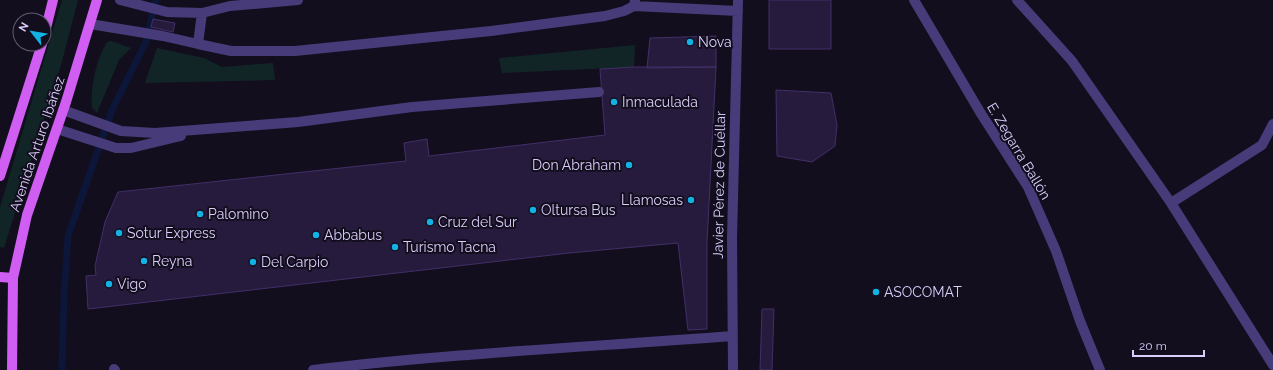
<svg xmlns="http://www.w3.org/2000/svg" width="1273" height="370" font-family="Raleway,sans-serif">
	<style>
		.green { fill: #112527 }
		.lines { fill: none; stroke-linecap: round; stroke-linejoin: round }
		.stream { stroke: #0c1638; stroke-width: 7 }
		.building { fill: #271b3d; stroke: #422f68 }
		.minor { stroke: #473c79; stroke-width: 10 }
		.major { stroke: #d05ef3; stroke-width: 10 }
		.poi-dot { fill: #12b2e4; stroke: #130e1e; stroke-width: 1.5 }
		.labels { text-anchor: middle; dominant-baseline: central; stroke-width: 4; stroke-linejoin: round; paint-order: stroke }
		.poi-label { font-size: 14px; fill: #dacefb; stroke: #130e1e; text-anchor: start }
		.street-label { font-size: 14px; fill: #dacefb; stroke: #130e1e }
	</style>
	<rect width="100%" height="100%" fill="#130e1e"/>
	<path class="green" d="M 62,0 L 78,0 L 61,65 L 4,248 L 0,247 L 0,207 Z
		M 111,41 L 131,48 L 119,60 L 97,113 L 92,108 C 90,88 96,60 107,42 Z
		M 635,45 L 634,67 L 502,73 L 499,58 Z
		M 157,48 L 204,58 L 222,67 L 273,63 L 275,80 L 145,83 Z"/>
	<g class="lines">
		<path class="stream" d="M 62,370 L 64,296 L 68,236 L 112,110 L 146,42 L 156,0"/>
	</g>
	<path class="building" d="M 769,0 L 831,0 L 831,49 L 769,49 Z
		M 153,19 L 175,23 L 173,32 L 151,27 Z
		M 716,36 L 716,67 L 647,68 L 650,38 Z
		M 634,67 L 716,67 L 707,243 L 707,329 L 688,330 L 678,243 L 569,253 L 88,309 L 86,276 L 96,275 L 95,266 L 105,222 L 118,192 L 406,161 L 404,143 L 427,139 L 429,156 L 605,135 L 600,69 Z
		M 776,90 L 831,93 L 837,125 L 835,146 L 812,162 L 777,156 Z
		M 762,309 L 774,309 L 772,370 L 760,370 Z"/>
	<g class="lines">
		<path class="minor" d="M 120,0 L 167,12 L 202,13
			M 298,0 L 230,6 L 202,13 L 198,44 L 231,51 L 295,51 L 491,31 L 605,16 L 624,11 L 634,6 L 635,0
			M 914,0 L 980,112 L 1028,187 L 1056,251 L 1080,321 L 1100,370
			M 1017,0 L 1072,61 L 1171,203 L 1273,365
			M 634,6 L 738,11
			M 90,24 L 163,36 L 198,44
			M 63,110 L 121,131 L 155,133 L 298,122 L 412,107 L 599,92
			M 57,129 L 116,148 L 131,148 L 181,136
			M 1171,203 L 1262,145 L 1273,124
			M 114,369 L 115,370
			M 313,370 C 452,353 592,347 731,336
			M 733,370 L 732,238 L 738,0"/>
		<path class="major" d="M 44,36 L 53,0
			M 0,176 L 42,44
			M 0,277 L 13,278
			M 12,370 L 13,278 L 27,215 L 66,102 L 97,0"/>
	</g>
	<g class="poi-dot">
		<circle cx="690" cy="42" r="4"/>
		<circle cx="614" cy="102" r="4"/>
		<circle cx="629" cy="165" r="4"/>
		<circle cx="691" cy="200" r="4"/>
		<circle cx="533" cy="210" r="4"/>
		<circle cx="200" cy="214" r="4"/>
		<circle cx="430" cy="222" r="4"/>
		<circle cx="119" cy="233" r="4"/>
		<circle cx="316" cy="235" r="4"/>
		<circle cx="395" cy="247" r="4"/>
		<circle cx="144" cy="261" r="4"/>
		<circle cx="253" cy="262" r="4"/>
		<circle cx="109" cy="284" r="4"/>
		<circle cx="876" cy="292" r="4"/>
	</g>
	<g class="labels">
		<g class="poi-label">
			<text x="698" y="42">Nova</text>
			<text x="622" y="102">Inmaculada</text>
			<text x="621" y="165" text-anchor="end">Don Abraham</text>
			<text x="683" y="200" text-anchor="end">Llamosas</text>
			<text x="541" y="210">Oltursa Bus</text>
			<text x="208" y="214">Palomino</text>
			<text x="438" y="222">Cruz del Sur</text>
			<text x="127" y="233">Sotur Express</text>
			<text x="324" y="235">Abbabus</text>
			<text x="403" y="247">Turismo Tacna</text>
			<text x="152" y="261">Reyna</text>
			<text x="261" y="262">Del Carpio</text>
			<text x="117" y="284">Vigo</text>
			<text x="884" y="292">ASOCOMAT</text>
		</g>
		<g class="street-label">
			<text transform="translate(37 144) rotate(-71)">Avenida Arturo Ibáñez</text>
			<text transform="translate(1019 151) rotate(59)">E. Zegarra Ballón</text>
			<text transform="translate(719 185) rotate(-89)">Javier Pérez de Cuéllar</text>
		</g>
	</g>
	<g transform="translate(32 32) rotate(301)"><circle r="19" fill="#130e1e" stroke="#635b76"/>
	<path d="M0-3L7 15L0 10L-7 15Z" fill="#12b2e4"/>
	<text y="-6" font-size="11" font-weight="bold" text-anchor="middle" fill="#dacefb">N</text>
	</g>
	<path d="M1133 350v6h71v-6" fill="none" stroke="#dacefb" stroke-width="2"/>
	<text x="1139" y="350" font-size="12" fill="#dacefb" stroke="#130e1e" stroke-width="3" paint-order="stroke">20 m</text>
</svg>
